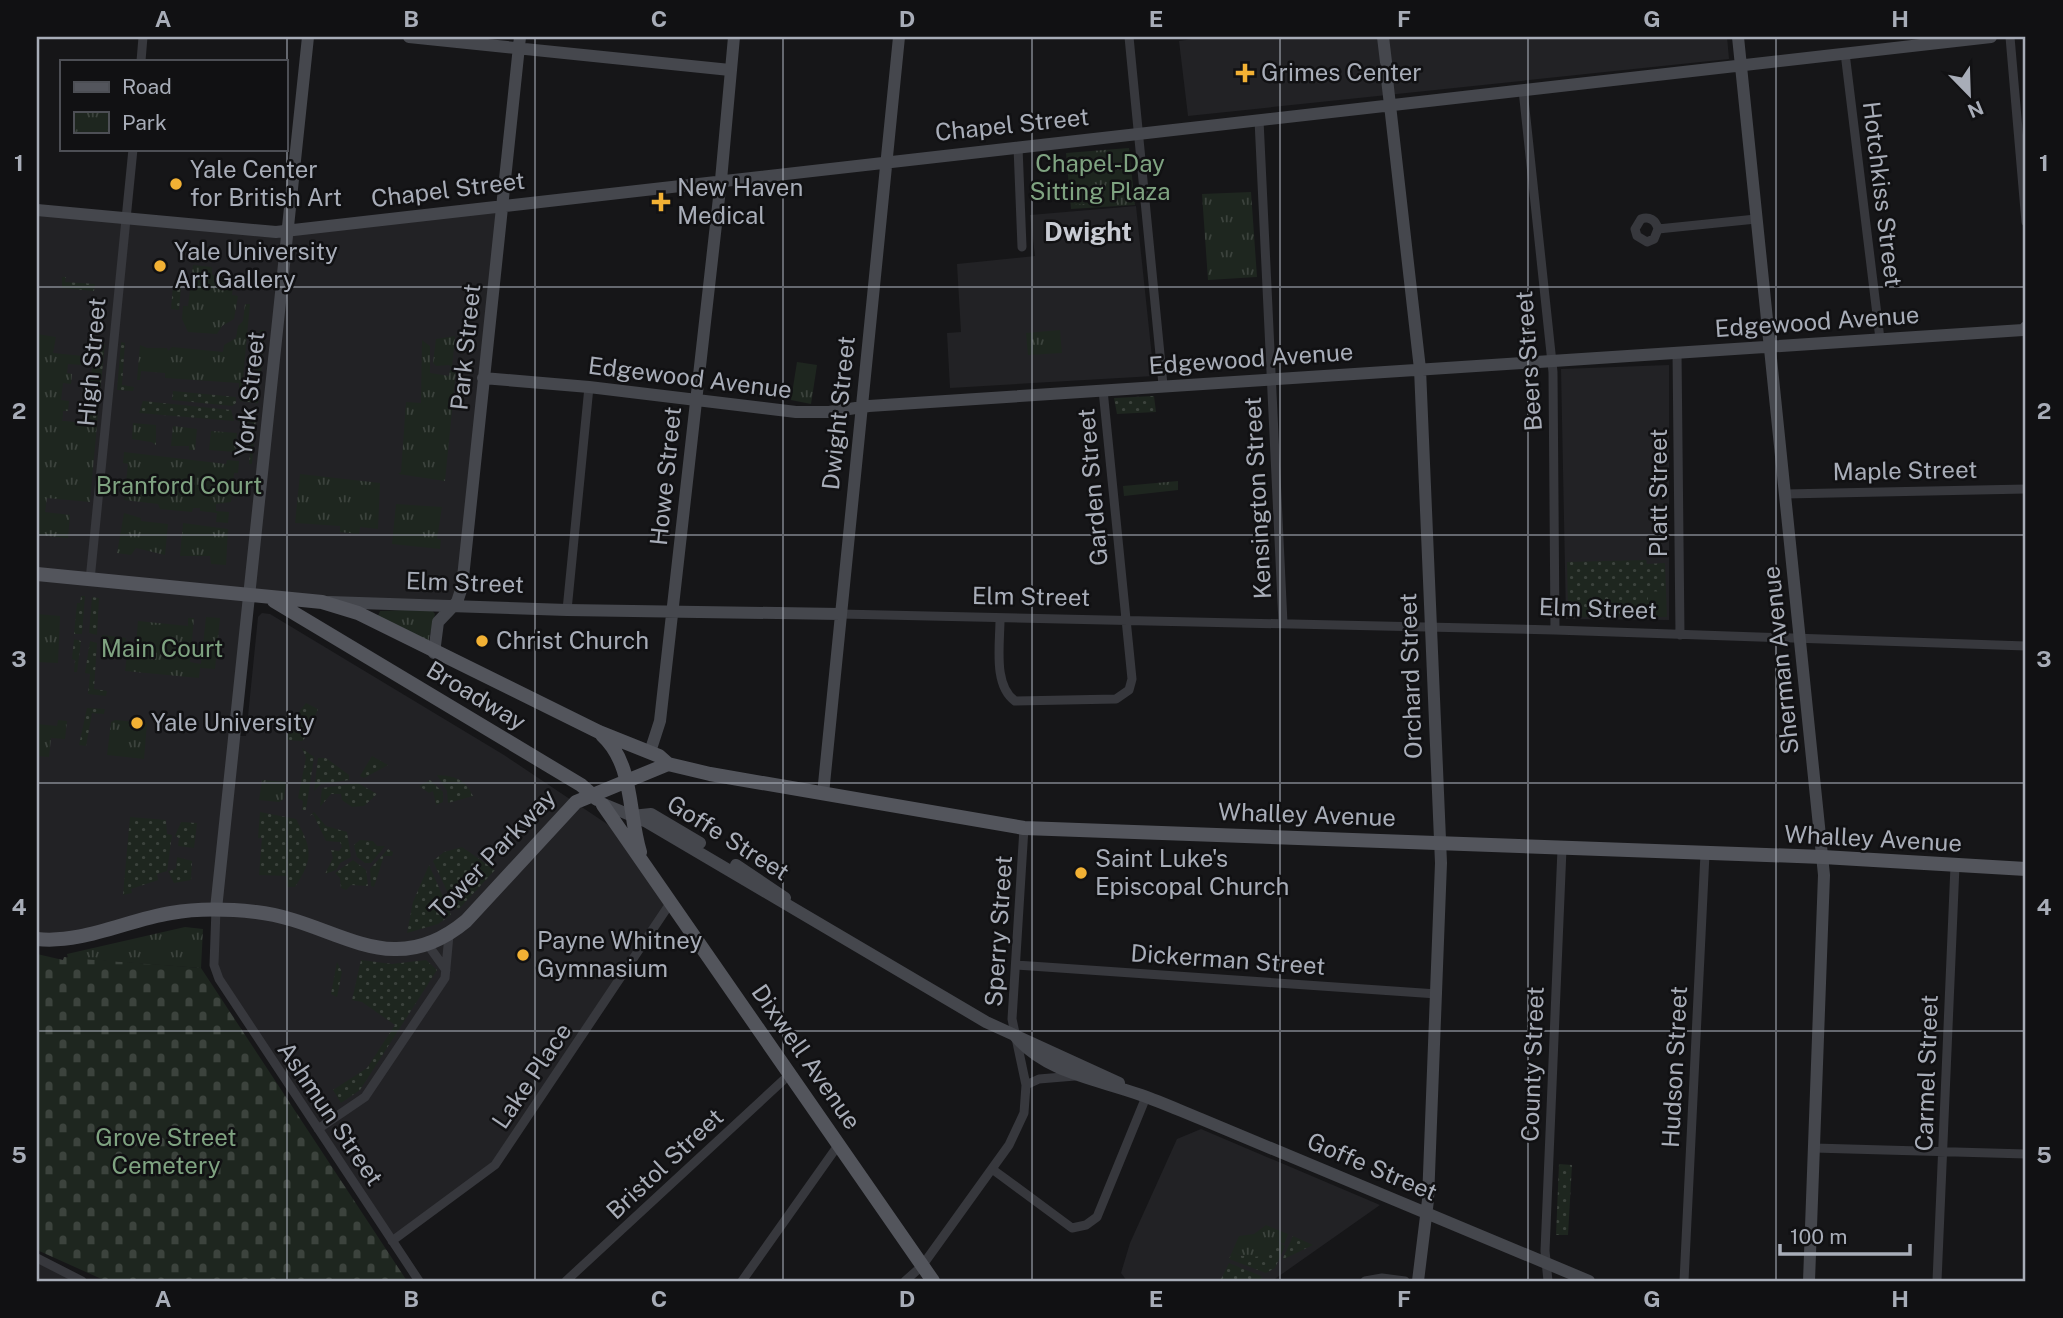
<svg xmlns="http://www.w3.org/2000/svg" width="2063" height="1318" font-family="'Public Sans',sans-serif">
<defs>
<pattern id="grass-dots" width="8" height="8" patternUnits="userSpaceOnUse" patternTransform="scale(1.75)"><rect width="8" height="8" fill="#1e261f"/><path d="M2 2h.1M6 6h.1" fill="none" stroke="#3c433d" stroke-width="1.8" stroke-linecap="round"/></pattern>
<pattern id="cemetery-stones" width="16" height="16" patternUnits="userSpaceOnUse" patternTransform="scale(1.75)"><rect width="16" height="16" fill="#1e261f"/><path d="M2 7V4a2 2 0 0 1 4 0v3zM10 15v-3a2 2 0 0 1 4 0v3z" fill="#3c433d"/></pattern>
<pattern id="park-tufts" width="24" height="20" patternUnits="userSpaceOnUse" patternTransform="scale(1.75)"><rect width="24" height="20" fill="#1e261f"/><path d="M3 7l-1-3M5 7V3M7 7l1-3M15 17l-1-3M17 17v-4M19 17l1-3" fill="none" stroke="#3c433d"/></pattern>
</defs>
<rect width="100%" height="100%" fill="#161618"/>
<path fill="#222225" d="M1206,37h521l2,22 -541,57 -9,-75z
M502,205l-45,397 -207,-5 -14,139h10l12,-119 4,-4 8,1 234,141 115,77 52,70 -176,263 -103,76 -173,-262 -3,-69 -179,29v-729l239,22z
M1136,206l18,170 -204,12 -3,-55 14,-1 -4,-68 78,-8 -5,-41z
M1669,365v255l-103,-1 -5,-250z
M1201,1129l179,76 -108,76h-145l-6,-8 9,-30 47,-104z
M37,1259l44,22h-44z"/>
<path fill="url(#grass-dots)" d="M62,277h4l-1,5 30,2 -1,7 -32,-3z
M173,286l8,1 -2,23 -8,-1z
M260,330h5l-7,73 -18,-2 1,-4 12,1z
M121,342l4,1 -3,42 12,2 -1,4 -16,-1z
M100,343l5,1 -11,108 -37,-27 3,-18 8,4h-5l-1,10 25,2v-20l7,1 5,-5v-10l-11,-4 5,-19 5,-1z
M173,391l63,6v6l-4,3 -60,-6z
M1154,396l2,16 -39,2 -3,-16z
M143,401l88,9 3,11 -95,-8z
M238,418l18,1 -4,45h-3l4,-41 -15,-2z
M1646,560l1,4 18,-1 2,54h-91l-1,-7h-7l-1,-48z
M81,596h4l-3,38h-8l3,-31h3z
M92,597l7,1 -2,37 -8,-2z
M74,639l7,2 -4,31h-3l1,-12 -3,-1z
M90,641l7,2 -3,46 13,2 -1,5 -18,-2 2,-20 -5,-1z
M306,703l12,6 -13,29 -3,3 -15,-1 1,-14z
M87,708l18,1 -1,5 -12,-1 -6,33 -7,-1z
M302,748l12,9 -8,53h-4l1,-9 -5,-3 8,-40z
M372,756l16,9 -24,13 -4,-2z
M318,758h8l23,17v5l-28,4 -7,7z
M437,775c18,1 28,4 36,21l-25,7 -1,-12z
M430,780l13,12v10l-7,3 -3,-14 -4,2 -10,-7z
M358,783l19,11 -13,12 -12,1 -10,-7 -1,-6h-10l-11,13 2,-19z
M260,812l36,7c16,30 18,39 -1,68h-8l-1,-11 -27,-1 3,-37h-4z
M314,812l12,14 21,6 4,25 -11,6 -4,7 -11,4 8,-16 -2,-8 8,1 3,-4 -2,-5 -14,-1 -13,-27 -4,2z
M130,817l36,3 1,14 5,1 -5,36 -10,3 1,6 -27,9 1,4 -9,2z
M181,822l16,1 -3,25 -16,-2 1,-8 -4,-2z
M360,840l13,1 4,5h8l-14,17h-6l-8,-6 -3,-12z
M462,847l33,23 -37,40 -4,-4 -21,-45 11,-9z
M388,849l5,3 -1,4h-8l-10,31 -3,-1 -1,-17z
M177,857l15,4 -1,19 -17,3 -6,-12 8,-2z
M353,860l13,10 2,16 -17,-1 -5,5 -5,-2 -1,-10 -5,-5z
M429,865l22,50 -13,9 -31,9 6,-31z
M361,960l31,4 34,-4 11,10 -77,120 -19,13 -8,-13 34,-22 28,-43 -33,-23 -10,-2z
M337,962l5,10 -5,25 -6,-3z
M1559,1164l13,1 -4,70h-12z
M1293,1236l20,9 -29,14 -1,-1z
M1277,1241l8,5 -10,22 -9,5 -37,-14 3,-7 10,4z
M1229,1263l32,13 1,2 -7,3h-35z"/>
<path fill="url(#cemetery-stones)" d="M37,954l26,6 1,-3 137,11 206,313h-301l-69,-31z"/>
<path fill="url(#park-tufts)" d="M1129,148l6,57 -64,4 -5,-56z
M1251,192l6,85 -49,3 -6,-86z
M193,265l19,2v8l22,2 -2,18 6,1 -4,23 -12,7 -5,8 -29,-2 -6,-13 1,-13h5z
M245,304h5l-8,84h-3v-5l-74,-5v-5l-24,-2 -1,9h-3l3,-35 7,3h20l1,3 4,-4 51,5 1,-7 12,-7 2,-12 5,-5z
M1060,330l2,23 -34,2 -2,-22z
M37,334l19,3 -3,16 30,3 -1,9 -14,-1 -1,9 5,1 -1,10 -8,-1 -2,17 8,1 -1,10h-5l-1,10 35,3 -7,78 -43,-4 -2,14 25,3 -2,23 -31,-3z
M455,336l-3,32 -3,-3 -13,1 -3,-3 3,-24z
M422,340l8,6v27l19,3 1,-6h6l-11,111 -47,-7 3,-2 5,-70 15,1z
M797,362l20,3 -6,39 -20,-4z
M133,423l23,2v20l-5,-3 -19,-3z
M173,426l24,3 -2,21h-6v-4h-18z
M211,431l26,2 -2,19 -26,-2z
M124,452l102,12 1,-4 12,1 -1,12h-4l-3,29 -15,2v7l13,1 -1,11 -12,-1 1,-9 -17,-2v-3h-7l-1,4 -32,-3 -2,-5 -34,-4 4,-36 -5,-1z
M300,474l80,9 -2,46 -18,-2 -1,7 -19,-2v-6l-45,-3z
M1178,481v9l-54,6 -1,-10z
M396,504l46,3 -5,32h4l-1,10 -48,-5z
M124,513l17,5v3l27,3 -3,31 -29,-7 -5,7 -14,-2z
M183,523l45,6 -2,36 -15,-1 -1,-8h-30z
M1648,591l18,1v23h-18z
M431,609l4,5 -7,29 -50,-27 2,-5z
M37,614l23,2 -2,47 -21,-1z
M206,617l14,1 -5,51 -15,-1 -1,10 -74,-7 3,-25 8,-1 2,-24 50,5v-8h6l-4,44 11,2z
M102,635l24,3 -1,8 -23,-3z
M58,720l9,1 -2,18 -14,-1 -2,19 -12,-1v-32l20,2z
M115,720l32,3 -3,36 -37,-4 4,-33z
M262,780l24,2 -2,17 -5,3 -20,-2z
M185,927l18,2 -2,39 -133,-10 -1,-4z
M1266,1225l22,9 -4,10 -7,-3c-11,19 -26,19 -45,11l7,-16 15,-2z"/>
<path fill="#1e261f" d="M1090,170l3,33 -19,2 -3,-33z"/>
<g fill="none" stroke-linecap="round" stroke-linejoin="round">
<path stroke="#37383d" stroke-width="9" d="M1129,37l34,348
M2010,37l16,185
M1845,53l35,286
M141,61l2,-24
M1523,90l30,282 2,258
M1259,120l24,503
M1018,147l4,100
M1658,229c-2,-9 -9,-13 -17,-10l-6,10 2,7 10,6 7,-3 4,-10 98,-10
M1677,352l3,283
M1785,494l241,-5
M90,580l43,-431
M567,610l22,-223
M840,614l715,16 471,16
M1000,619c0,26 -7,66 15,82l101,-2 13,-9 3,-11 -29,-289
M216,909l-2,56 5,14 200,302
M428,945l18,25
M1016,965l421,29
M1026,1085l13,-6 36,-3
M318,1129l47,-32 80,-119 4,-43
M1814,1148l212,6
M992,1169l80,59 14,-3 11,-8 49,-120
M392,1241l103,-76 176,-263
M37,1258l45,23
M566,1281l224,-207
M742,1281l97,-137
M905,1281l17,-15 87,-121 15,-32 2,-28 -14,-66 12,-191
M1365,1281l17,-3 23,3
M1548,1281l-3,-30 17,-402
M1684,1281l21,-427
M1937,1281l18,-415"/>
<path stroke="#45474d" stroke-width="12" d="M409,37l321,33
M1383,37l3,25
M1738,37l86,838 -15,406
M1386,70l34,299 21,494 -13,337 -10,81
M37,210l239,22 1715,-195
M483,378l106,9 207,25h33l40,-6 1154,-76 3,-3
M329,602l238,8 273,4
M434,653l4,-31 19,-20 5,-15 58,-550
M650,752l10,-31 61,-541 13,-143
M823,794l76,-757
M601,803l46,19 339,200 133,61
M632,816l19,-2 49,29
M736,865l49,33
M216,909l92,-872
M1015,1036c31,37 82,43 126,59 20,7 40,16 60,24l388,162"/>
<path stroke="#53555c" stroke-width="14" d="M37,574l285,28 36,11 241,119 60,24 9,8 42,10 314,54 799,29 203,12
M274,601l307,184 16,14
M602,735c32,29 26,78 38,117
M603,805l330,476
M37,939c45,5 90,-19 134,-26 28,-5 57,-4 85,-1 80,9 133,73 210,9l110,-119 92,-38"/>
</g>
<path fill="none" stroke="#a8adb8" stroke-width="2" stroke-opacity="0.55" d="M287,37v1244M535,37v1244M783,37v1244M1032,37v1244M1280,37v1244M1528,37v1244M1776,37v1244M37,287h1989M37,535h1989M37,783h1989M37,1031h1989"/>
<g fill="#f2b134" stroke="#111113" stroke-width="2.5">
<path d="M1241.5 62.5h7v7h7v7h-7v7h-7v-7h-7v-7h7z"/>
<circle cx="176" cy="184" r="7"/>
<path d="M657.5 191.5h7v7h7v7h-7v7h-7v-7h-7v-7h7z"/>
<circle cx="160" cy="266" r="7"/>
<circle cx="482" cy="641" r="7"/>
<circle cx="137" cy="723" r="7"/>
<circle cx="1081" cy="873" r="7"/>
<circle cx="523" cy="955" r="7"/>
</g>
<g text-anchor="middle" stroke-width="5" stroke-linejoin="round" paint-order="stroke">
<g font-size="24" fill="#a8adb8" stroke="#111113" text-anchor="start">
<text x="1261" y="81">Grimes Center</text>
<text x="190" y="178">Yale Center<tspan x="190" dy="28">for British Art</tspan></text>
<text x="677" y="196">New Haven<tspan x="677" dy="28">Medical</tspan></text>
<text x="174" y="260">Yale University<tspan x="174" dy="28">Art Gallery</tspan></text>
<text x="496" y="649">Christ Church</text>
<text x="151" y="731">Yale University</text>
<text x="1095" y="867">Saint Luke's<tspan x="1095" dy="28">Episcopal Church</tspan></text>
<text x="537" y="949">Payne Whitney<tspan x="537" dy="28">Gymnasium</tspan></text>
</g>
<g font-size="24" fill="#a8adb8" stroke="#111113">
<text transform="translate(1012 125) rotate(-6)" y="8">Chapel Street</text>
<text transform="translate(448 190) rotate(-7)" y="8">Chapel Street</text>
<text transform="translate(1882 194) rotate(83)" y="8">Hotchkiss Street</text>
<text transform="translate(1817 322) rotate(-4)" y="8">Edgewood Avenue</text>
<text transform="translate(466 347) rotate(-84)" y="8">Park Street</text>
<text transform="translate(1251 359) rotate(-4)" y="8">Edgewood Avenue</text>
<text transform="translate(1529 361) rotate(-94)" y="8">Beers Street</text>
<text transform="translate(92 362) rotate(-85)" y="8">High Street</text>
<text transform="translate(690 378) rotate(7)" y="8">Edgewood Avenue</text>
<text transform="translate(250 394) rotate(-84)" y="8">York Street</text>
<text transform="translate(839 413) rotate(-84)" y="8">Dwight Street</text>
<text transform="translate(1905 471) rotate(-1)" y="8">Maple Street</text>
<text transform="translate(666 476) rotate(-84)" y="8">Howe Street</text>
<text transform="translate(1093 487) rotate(-95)" y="8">Garden Street</text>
<text transform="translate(1659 493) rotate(-90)" y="8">Platt Street</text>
<text transform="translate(1258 498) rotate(-93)" y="8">Kensington Street</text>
<text transform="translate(465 583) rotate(2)" y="8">Elm Street</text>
<text transform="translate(1031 597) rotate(1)" y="8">Elm Street</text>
<text transform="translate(1598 609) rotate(2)" y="8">Elm Street</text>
<text transform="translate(1781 660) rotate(-96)" y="8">Sherman Avenue</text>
<text transform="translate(1411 676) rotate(-92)" y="8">Orchard Street</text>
<text transform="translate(476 696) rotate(31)" y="8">Broadway</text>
<text transform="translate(1307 815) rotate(2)" y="8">Whalley Avenue</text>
<text transform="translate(728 838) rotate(32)" y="8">Goffe Street</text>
<text transform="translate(1873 839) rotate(3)" y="8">Whalley Avenue</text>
<text transform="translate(493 854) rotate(-46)" y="8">Tower Parkway</text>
<text transform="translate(999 931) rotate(-86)" y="8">Sperry Street</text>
<text transform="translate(1228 960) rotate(4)" y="8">Dickerman Street</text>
<text transform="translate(806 1057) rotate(55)" y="8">Dixwell Avenue</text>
<text transform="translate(1533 1064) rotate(-88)" y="8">County Street</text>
<text transform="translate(1675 1067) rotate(-87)" y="8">Hudson Street</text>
<text transform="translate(1927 1073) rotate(-88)" y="8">Carmel Street</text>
<text transform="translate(532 1076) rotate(-56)" y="8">Lake Place</text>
<text transform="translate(330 1114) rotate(56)" y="8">Ashmun Street</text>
<text transform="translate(665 1164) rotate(-43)" y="8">Bristol Street</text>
<text transform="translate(1372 1167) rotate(23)" y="8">Goffe Street</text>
</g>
<g font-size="24" fill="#7fa381" stroke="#111113">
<text x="1100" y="172">Chapel-Day<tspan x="1100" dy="28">Sitting Plaza</tspan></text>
<text x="179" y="494">Branford Court</text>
<text x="162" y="657">Main Court</text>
<text x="166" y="1146">Grove Street<tspan x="166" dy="28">Cemetery</tspan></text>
</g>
<g font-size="26" font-weight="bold" fill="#c9ccd4" stroke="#111113">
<text x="1088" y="241">Dwight</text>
</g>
</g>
<rect width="2063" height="1318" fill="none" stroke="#111113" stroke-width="77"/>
<rect x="60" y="60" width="228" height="91" fill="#111113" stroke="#4d4f55" stroke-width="2"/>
<rect x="74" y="82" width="35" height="10" fill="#53555c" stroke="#4d4f55" stroke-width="2"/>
<text x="122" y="94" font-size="21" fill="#a8adb8">Road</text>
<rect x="74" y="112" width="35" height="21" fill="url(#park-tufts)" stroke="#4d4f55" stroke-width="2"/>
<text x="122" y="130" font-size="21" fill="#a8adb8">Park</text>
<g transform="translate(1969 94) rotate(157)" stroke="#111113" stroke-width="5" paint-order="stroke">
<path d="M0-5L12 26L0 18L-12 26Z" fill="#a8adb8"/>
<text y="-10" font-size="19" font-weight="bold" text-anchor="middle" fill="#a8adb8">N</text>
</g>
<path d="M1780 1244v10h130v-10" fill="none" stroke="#a8adb8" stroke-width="3.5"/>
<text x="1790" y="1244" font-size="21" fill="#a8adb8" stroke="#111113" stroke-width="5" paint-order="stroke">100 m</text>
<rect x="38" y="38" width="1986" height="1242" fill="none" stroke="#a8adb8" stroke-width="2.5"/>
<g font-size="23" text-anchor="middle" font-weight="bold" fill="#a8adb8">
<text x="163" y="27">A</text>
<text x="411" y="27">B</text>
<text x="659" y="27">C</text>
<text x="907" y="27">D</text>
<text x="1156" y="27">E</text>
<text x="1404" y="27">F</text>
<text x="1652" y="27">G</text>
<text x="1900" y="27">H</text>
<text x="19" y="171">1</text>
<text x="2044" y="171">1</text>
<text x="19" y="419">2</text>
<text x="2044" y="419">2</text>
<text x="19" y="667">3</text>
<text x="2044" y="667">3</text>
<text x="19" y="915">4</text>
<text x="2044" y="915">4</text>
<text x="19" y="1163">5</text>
<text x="2044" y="1163">5</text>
<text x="163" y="1307">A</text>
<text x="411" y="1307">B</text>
<text x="659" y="1307">C</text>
<text x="907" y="1307">D</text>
<text x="1156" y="1307">E</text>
<text x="1404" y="1307">F</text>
<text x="1652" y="1307">G</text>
<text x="1900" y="1307">H</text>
</g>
</svg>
